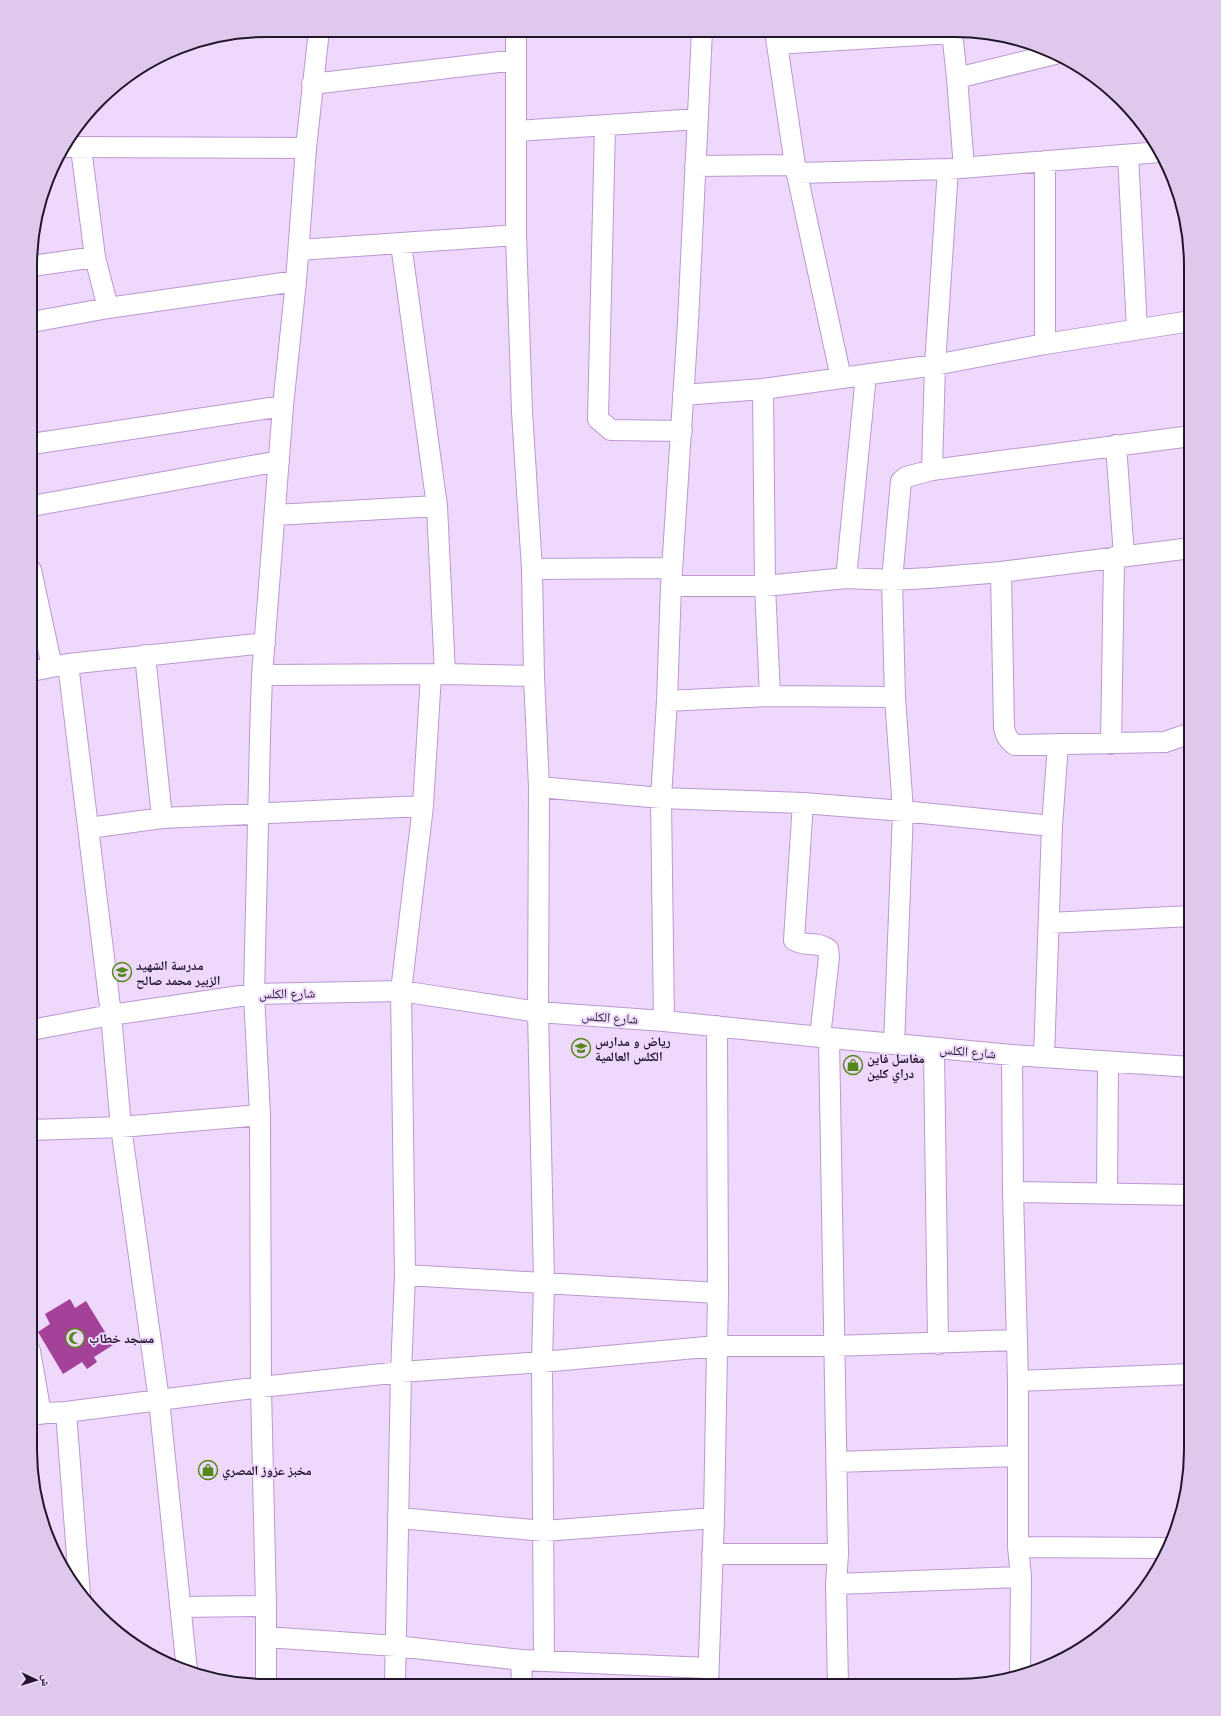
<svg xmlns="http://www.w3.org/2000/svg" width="1221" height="1716" font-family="'Space Grotesk','Noto Naskh Arabic',sans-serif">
<rect width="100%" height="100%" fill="#eed9fd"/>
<path fill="#a4429a" d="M70,1299l5,9 11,-7 27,44 -19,12 3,5 -10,7 -5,-7 -19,12 -25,-42 12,-8 -5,-10z"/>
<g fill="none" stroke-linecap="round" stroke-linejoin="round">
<g stroke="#bb98d1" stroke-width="22">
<path id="minor" d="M516,31v204l6,177 10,157 2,107 5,111 -1,225 6,270 -2,80 2,298
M775,31l20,134 46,213
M952,32l5,46 7,90
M777,44l175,-11
M957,78l98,-24
M312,84l204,-24
M605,126l-7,293 13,11 71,1
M517,131l181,-12
M63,147l243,1
M81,148l14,109 13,51
M1128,155l9,174
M1045,161v183
M695,166l100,-1
M798,173l150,-4 212,-17
M401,244l36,262 8,168
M299,250l217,-15
M32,266l63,-9
M32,322l76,-14 188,-27
M763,389l2,197 5,110
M683,395l80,-6 172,-24 110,-21 146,-23
M32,444l251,-38
M1116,445l8,111
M932,470l3,-105 13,-196
M32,506l247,-45
M275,515l162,-9
M532,569l140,-1
M31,570l21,97
M1001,572l3,156c2,8 4,12 11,17l150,-3 26,-9
M846,578l20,-203
M671,586h94l81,-8 46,2 37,-2 72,-6 190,-24
M145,655l17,163
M68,664l43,351 10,112 38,273 28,271
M31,671l37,-7 197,-21
M262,675l183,-1 89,2
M667,701l103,-5 125,1
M1111,744l3,-187
M539,787l122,11 142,5 100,8 149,15
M803,803l-9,137c10,7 23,1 34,9l1,8 -9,80
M89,828l73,-10 261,-12
M1049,923l142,-7
M664,1021l-3,-223 6,-97 4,-115 17,-264 14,-291
M31,1030l80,-15 143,-21 147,-3 137,21 126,9 156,16 192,18 179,12
M829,1038l9,516 -2,30 2,102
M894,1044l9,-233 -8,-114 -3,-117 9,-99 5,-4 26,-7 259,-34
M934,1048l4,296
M1012,1055l1,137 5,189v166l3,30 -1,100
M1044,1057l8,-231 6,-82
M31,1130l90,-3 139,-12
M1013,1192l178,3
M1107,1194l1,-131
M405,1275l313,18
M30,1351l11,63
M1018,1381l173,-7
M66,1412l14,183
M30,1414l36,-2 195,-25 140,-15 141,-10 175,-16h116l183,-6
M836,1462l182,-6
M399,1518l145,13 170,-13
M1018,1547l149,1
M712,1554h126
M836,1584l185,-7
M180,1607l86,-1
M266,1637l130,9 125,14 187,8
M521,1660l1,25
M266,1684v-78l-5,-219 -1,-272 -6,-121 6,-257 2,-62 21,-269 13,-125 10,-133 13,-118
M395,1684l6,-312 4,-97 -4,-284 22,-185 8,-131
M708,1685l6,-167 4,-225 -1,-267"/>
</g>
<use href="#minor" stroke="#fff" stroke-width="20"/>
</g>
<defs>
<g id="school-ring" transform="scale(1)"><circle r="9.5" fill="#eed9fd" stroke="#55871b" stroke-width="1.5"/><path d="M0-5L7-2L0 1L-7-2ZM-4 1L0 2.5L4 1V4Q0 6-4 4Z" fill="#55871b"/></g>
<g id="shop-ring" transform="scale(1)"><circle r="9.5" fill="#eed9fd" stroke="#55871b" stroke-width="1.5"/><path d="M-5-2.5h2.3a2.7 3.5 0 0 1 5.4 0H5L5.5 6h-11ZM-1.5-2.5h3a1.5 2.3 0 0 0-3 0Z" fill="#55871b"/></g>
<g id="mosque-ring" transform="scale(1)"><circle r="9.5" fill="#eed9fd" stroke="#55871b" stroke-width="1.5"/><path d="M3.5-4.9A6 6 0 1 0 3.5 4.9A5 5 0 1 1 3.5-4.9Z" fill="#55871b"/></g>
</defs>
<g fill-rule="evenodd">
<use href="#school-ring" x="122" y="972"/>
<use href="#school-ring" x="581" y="1048"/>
<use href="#shop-ring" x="853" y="1065"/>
<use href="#mosque-ring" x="75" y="1338"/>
<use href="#shop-ring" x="208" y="1470"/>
</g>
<g text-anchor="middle" stroke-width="4" stroke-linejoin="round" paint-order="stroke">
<g font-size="13" font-weight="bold" fill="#23162c" stroke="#eed9fd" text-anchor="start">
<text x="136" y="970">مدرسة الشهيد<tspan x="136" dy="15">الزبير محمد صالح</tspan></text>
<text x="595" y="1046">رياض و مدارس<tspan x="595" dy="15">الكلس العالمية</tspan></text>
<text x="867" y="1063">مغاسل فاين<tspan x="867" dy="15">دراي كلين</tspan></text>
<text x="89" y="1343">مسجد خطاب</text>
<text x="222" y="1475">مخبز عزوز المصري</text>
</g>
<g font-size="13" fill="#23162c" stroke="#eed9fd">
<text transform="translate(287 993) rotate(-1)" y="5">شارع الكلس</text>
<text transform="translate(610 1017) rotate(4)" y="5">شارع الكلس</text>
<text transform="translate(968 1051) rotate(5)" y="5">شارع الكلس</text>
</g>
</g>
<path d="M0 0H1221V1716H0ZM266 37H955A229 229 0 0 1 1184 266V1450A229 229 0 0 1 955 1679H266A229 229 0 0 1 37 1450V266A229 229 0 0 1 266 37Z" fill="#dec9ec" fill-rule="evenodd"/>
<path fill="none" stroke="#23162c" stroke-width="2" d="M266 37H955A229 229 0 0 1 1184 266V1450A229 229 0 0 1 955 1679H266A229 229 0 0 1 37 1450V266A229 229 0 0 1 266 37Z"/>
<g transform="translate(36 1680) rotate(94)" stroke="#eed9fd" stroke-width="3" paint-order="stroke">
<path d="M0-3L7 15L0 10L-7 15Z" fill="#23162c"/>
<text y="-6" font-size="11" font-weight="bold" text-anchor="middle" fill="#23162c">ش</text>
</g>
</svg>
